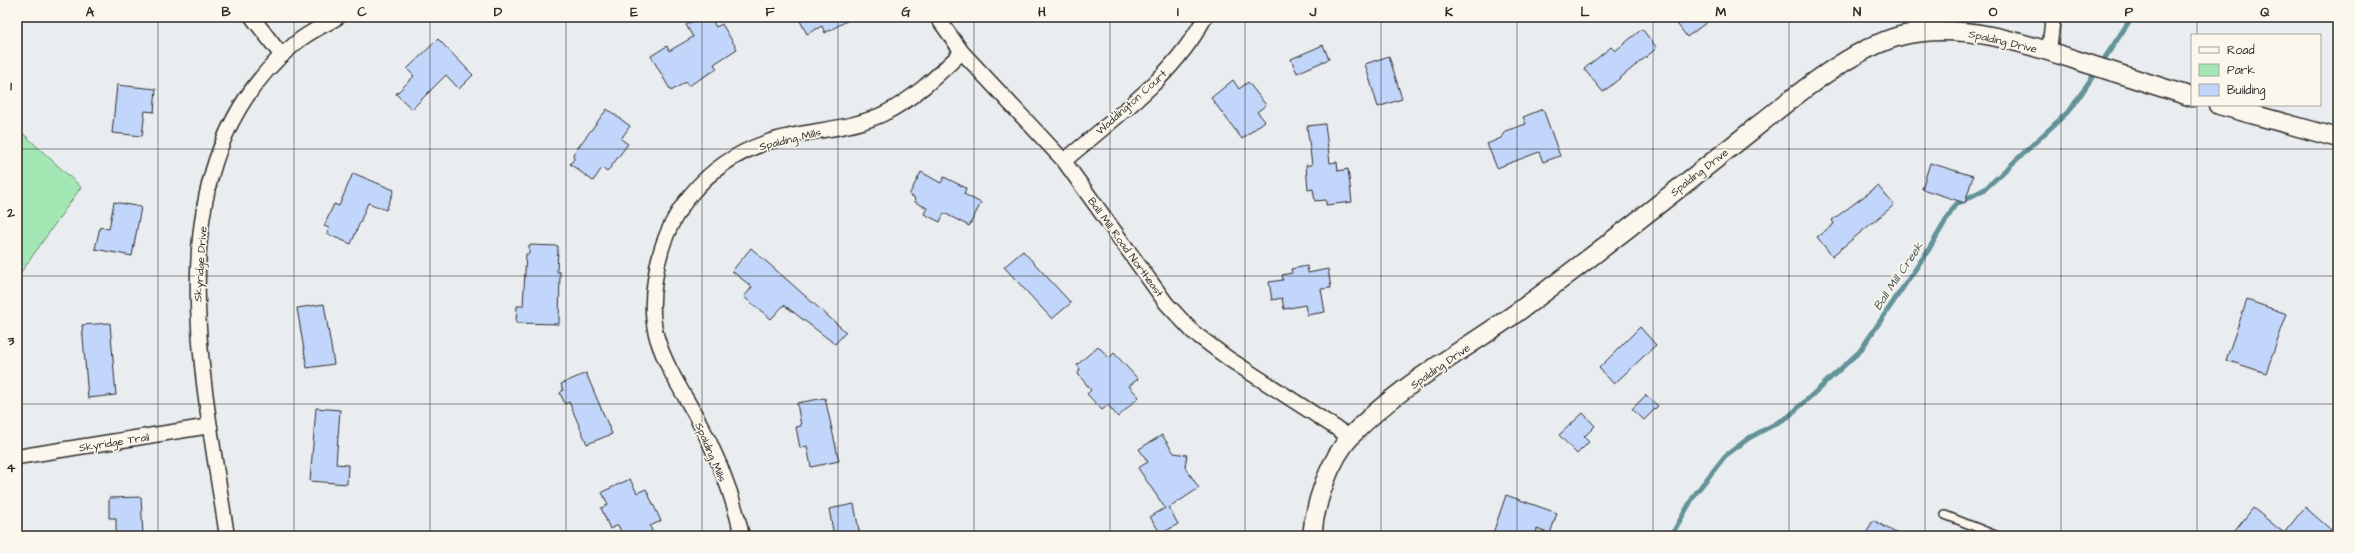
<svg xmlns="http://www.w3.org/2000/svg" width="2355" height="553" font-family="'Architects Daughter',sans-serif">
<rect width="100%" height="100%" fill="#eaedf0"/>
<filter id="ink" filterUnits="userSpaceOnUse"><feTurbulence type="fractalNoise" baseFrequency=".025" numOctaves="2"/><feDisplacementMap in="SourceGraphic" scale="8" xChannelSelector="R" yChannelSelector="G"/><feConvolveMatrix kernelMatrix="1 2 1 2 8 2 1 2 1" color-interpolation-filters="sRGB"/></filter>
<g filter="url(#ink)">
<path fill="#a3e8b4" stroke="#678a70" d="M17,128l64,59 -64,91z"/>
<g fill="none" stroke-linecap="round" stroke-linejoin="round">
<path stroke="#639399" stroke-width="5" d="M1671,536l24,-42 30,-38 24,-18 39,-21 72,-66 69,-102 26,-44 30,-16 86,-80 61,-92"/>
</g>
<path fill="#c2d6fb" stroke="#2b2b2b" d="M700,17h10l6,10 6,-3 15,25 -23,15 3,5 -29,17 -2,-4 -15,9 -20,-35 16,-10 2,5 24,-14 -7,-12z
M798,17h56l-29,16 -3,-7 -15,8z
M1672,17h42l-27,20z
M1642,29l15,19 -54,44 -19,-23 27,-22 4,4z
M438,39l35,36 -14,14 -13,-14 -34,34 -16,-15 18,-18 -7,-7z
M1323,45l6,14 -32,14 -6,-14z
M1389,56l13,43 -24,8 -13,-43z
M1233,80l6,9 9,-7 18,23 -9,7 8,9 -23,18 -31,-41z
M117,85l39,4 -2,23 -9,-1 -3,25 -30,-3z
M607,109l23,17 -9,13 7,5 -21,28 -5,-4 -9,13 -23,-17 4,-5 -1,-5z
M1543,109l17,47 -17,6 -4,-10 -42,16 -10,-24 14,-6 4,-7 21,-7 -3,-7z
M1325,124l5,39 7,-1 1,9 10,-2 4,33 -26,3v-5l-11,1 -2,-12 -5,1 -2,-25h6l-5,-39z
M1930,163l43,13 -8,27 -43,-14z
M921,172l20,11 3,-6 22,11 -2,6 17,9 -12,23 -25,-13 -4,9 -16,-8 3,-6 -12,-6 -1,-5 -5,-2z
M353,173l41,17 -8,20 -18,-7 -17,41 -24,-10 2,-6 -5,-2 10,-22 5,2z
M1878,186l16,19 -62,51 -15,-19 17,-13 -2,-4z
M114,202l27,5 -9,49 -37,-7 5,-22 9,2z
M529,245l29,1 -1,26h3l-1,52 -43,-1 1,-17h6l3,-52h3z
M751,248l95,84 -11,12 -51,-39 -13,14 -27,-22 8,-10 -20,-16z
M1023,251l48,52 -19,16 -48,-52z
M1307,266l1,7 20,-4 3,19 -10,1 4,23 -18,3 -2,-10 -21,4 -2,-11 -10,2 -3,-18 14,-2 -1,-5 10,-2 -1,-4z
M2247,300l40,14 -21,59 -40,-13z
M324,304l10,60 -27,4 -10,-60z
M110,323l6,72 -28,3 -6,-73z
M1640,327l16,18 -42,39 -15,-16z
M1098,346l11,12 5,-5 24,26 -9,7 10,11 -21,20 -10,-12 -6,5 -15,-16 4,-4 -13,-16 2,-5 -3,-4z
M586,373l26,61 -25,10 -18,-42 -4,2 -5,-11 3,-3 -2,-6z
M1646,395l12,11 -14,14 -12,-11z
M825,398l14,63 -28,6 -4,-21 -7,2 -4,-21 5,-1 -4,-23z
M316,408l24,2 -4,54 12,1 -1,19 -37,-3z
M1583,413l12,13 -11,11 5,5 -12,12 -18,-19z
M1162,435l12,18 13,2 -2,12 14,21 -30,20 9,16 -17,10 -11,-17 15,-9 -27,-40 10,-6 -9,-13z
M630,479l7,14 9,-4 15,32 -11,5 4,10h-31l-5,-11 -8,4 -9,-21 7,-3 -6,-13z
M1506,495l51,18 -7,21 -13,-5 -2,7h-43z
M141,497l2,39h-27v-18h-7v-20z
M854,504l6,32h-26l-5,-27z
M2305,507l33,29h-107l22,-28 31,25z
M1873,520l28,16h-36z"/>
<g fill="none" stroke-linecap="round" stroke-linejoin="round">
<g stroke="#2b2b2b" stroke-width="10">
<path id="service" d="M1945,515l53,21"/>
</g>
<g stroke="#2b2b2b" stroke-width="17">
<path id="minor" d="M252,17l30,39
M937,17l25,35 102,109 102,142 27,29 36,27 121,78
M2049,51l4,-34
M1064,161c50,-43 110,-84 141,-144
M17,457l193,-31
M227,536c-24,-160 -77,-375 70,-494 12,-10 28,-17 41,-25
M742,536c-9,-41 -25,-82 -45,-118 -15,-27 -31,-51 -40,-80 -5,-18 -5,-40 -2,-58 8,-65 50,-117 113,-138 38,-13 83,-11 119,-30 29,-15 52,-38 75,-60"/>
</g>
<g stroke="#2b2b2b" stroke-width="21">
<path id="tertiary" d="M2219,105l119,33
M1312,536c3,-33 17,-76 40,-101 47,-50 115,-86 171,-127 71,-52 140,-107 208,-161 46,-36 113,-96 169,-111 62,-15 124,7 182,26 37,12 73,23 110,35"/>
</g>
<use href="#service" stroke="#fbf7ec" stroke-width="7"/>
<use href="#minor" stroke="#fbf7ec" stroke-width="14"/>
<use href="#tertiary" stroke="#fbf7ec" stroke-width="18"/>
</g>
</g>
<path fill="none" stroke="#2b2b2b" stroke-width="1" stroke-opacity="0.55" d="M158,17v519M294,17v519M430,17v519M566,17v519M702,17v519M838,17v519M974,17v519M1110,17v519M1245,17v519M1381,17v519M1517,17v519M1653,17v519M1789,17v519M1925,17v519M2061,17v519M2197,17v18M2197,105v431M17,149h2321M17,276h2321M17,404h2321"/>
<g text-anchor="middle" stroke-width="3.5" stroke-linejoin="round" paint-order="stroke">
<g font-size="11" fill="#2b2b2b" stroke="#fbf7ec">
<text transform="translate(2003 41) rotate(13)" y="4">Spalding Drive</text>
<text transform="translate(1131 102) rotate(-42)" y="4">Waddington Court</text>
<text transform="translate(790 139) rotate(-14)" y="4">Spalding Mills</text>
<text transform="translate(1699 172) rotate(-38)" y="4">Spalding Drive</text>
<text transform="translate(1126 247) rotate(54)" y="4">Ball Mill Road Northeast</text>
<text transform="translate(200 264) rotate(-86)" y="4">Skyridge Drive</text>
<text transform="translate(1440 366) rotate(-35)" y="4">Spalding Drive</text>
<text transform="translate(114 442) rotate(-9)" y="4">Skyridge Trail</text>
<text transform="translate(711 452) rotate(67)" y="4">Spalding Mills</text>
</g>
<g font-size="12" font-style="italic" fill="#425659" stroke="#fbf7ec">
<text transform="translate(1898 276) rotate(-56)" y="4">Ball Mill Creek</text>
</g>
</g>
<rect width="2355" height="553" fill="none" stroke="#fbf7ec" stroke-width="44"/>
<rect x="2191" y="34" width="130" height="72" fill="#fbf7ec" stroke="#a8a59f"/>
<rect x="2199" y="47" width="20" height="6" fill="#fbf7ec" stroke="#a8a59f"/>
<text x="2227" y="54" font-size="12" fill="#2b2b2b">Road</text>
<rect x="2199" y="64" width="20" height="12" fill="#a3e8b4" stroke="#a8a59f"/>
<text x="2227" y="74" font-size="12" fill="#2b2b2b">Park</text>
<rect x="2199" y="84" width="20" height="12" fill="#c2d6fb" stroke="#a8a59f"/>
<text x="2227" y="94" font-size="12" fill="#2b2b2b">Building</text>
<rect x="22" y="22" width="2311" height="509" fill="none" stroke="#2b2b2b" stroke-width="1.5"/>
<g font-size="13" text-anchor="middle" font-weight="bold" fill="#2b2b2b">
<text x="90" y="16">A</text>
<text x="226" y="16">B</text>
<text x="362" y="16">C</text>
<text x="498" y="16">D</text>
<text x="634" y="16">E</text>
<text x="770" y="16">F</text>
<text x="906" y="16">G</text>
<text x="1042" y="16">H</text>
<text x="1178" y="16">I</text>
<text x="1313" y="16">J</text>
<text x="1449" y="16">K</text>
<text x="1585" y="16">L</text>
<text x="1721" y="16">M</text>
<text x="1857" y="16">N</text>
<text x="1993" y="16">O</text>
<text x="2129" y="16">P</text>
<text x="2265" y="16">Q</text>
<text x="11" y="90">1</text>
<text x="11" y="217">2</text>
<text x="11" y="345">3</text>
<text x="11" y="472">4</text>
</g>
</svg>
